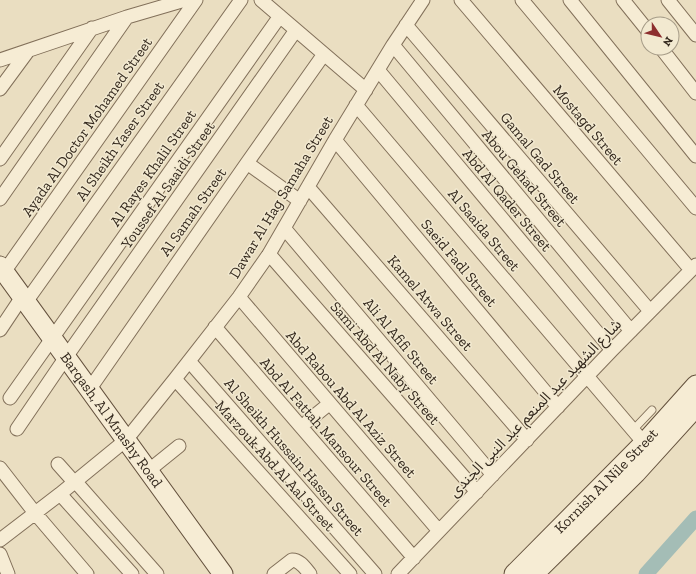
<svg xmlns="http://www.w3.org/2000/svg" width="696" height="574" font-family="'Zilla Slab','Noto Sans Arabic',serif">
<rect width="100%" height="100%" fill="#eadec1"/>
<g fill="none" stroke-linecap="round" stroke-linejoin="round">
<path stroke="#a4bdb6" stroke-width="15" d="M646,574l50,-56"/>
<g stroke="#82705a" stroke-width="9">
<path id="lane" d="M633,430l19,-20"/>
</g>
<g stroke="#82705a" stroke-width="15">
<path id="street" d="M261,0l105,90
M461,0l230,270
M522,0l174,208
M570,0l126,156
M623,0l25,31
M668,0l28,35
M406,25l244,286
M393,45l238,286
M661,48l35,45
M0,60l127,-43 58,-17
M378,70l234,280
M0,89l28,-38
M356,105l288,338
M335,140l223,267
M0,159l92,-131
M247,163l53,38
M308,187l219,253
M0,199l127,-182
M284,228l209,247
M269,254l208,238
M4,272l192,-272
M239,297l200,234
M26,302l215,-302
M215,327l199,231
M0,330l22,-33
M189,361l186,213
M175,379l175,195
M89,390l158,-227 77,-109
M10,398l270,-382
M308,421l21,-17
M17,429l49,-72 230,-327
M58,464l16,18
M0,468l35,45 52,61
M148,471l31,-25
M75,481l82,93
M60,494l72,80
M0,540l60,-46 66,-54 49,-61 64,-82 30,-43 66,-114 58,-95 30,-45
M0,554l8,20
M274,574l18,-14c8,0 13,8 18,14
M398,574l214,-224 84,-85"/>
</g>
<g stroke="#64513d" stroke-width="21">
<g id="secondary">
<path id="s1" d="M0,266l223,308"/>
<path id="s2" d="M514,574l130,-131 52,-58"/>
<path d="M534,574l102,-101 60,-66"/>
</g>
</g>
<use href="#lane" stroke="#f6ecd4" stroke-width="7"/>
<use href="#street" stroke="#f6ecd4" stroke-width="13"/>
<use href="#secondary" stroke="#f6ecd4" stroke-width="19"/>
</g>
<g text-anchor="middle" stroke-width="3" stroke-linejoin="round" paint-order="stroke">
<g font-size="15" fill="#33281d" stroke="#f2e9d0">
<text transform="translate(588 125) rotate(50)" y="5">Mostagd Street</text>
<text transform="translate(87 127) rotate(-55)" y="5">Ayada Al Doctor Mohamed Street</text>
<text transform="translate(120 141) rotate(-55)" y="5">Al Sheikh Yaser Street</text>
<text transform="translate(540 158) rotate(50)" y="5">Gamal Gad Street</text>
<text transform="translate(153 168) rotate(-55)" y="5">Al Rayes Khalil Street</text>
<text transform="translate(524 178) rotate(50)" y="5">Abou Gehad Street</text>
<text transform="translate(168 185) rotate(-55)" y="5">Youssef Al Saaidi Street</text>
<text transform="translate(281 197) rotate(-59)" y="5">Dawar Al Hag Samaha Street</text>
<text transform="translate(507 200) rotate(50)" y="5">Abd Al Qader Street</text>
<text transform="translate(193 212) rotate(-55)" y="5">Al Samah Street</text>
<text transform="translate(484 230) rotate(50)" y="5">Al Saaida Street</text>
<text transform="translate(459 263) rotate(50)" y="5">Saeid Fadl Street</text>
<text transform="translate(430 303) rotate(49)" y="5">Kamel Atwa Street</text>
<text transform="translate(401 341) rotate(50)" y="5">Ali Al Afifi Street</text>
<text transform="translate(385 363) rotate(49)" y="5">Sami Abd Al Naby Street</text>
<text transform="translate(351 404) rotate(49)" y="5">Abd Rabou Abd Al Aziz Street</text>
<text transform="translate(535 408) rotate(-46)" y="5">شارع الشهيد عبد المنعم عبد النبى الجندى</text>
<text dy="5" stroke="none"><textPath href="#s1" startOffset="190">Barqash, Al Mnashy Road</textPath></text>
<text transform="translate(326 432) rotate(49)" y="5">Abd Al Fattah Mansour Street</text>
<text transform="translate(294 457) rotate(49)" y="5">Al Sheikh Hussain Hassn Street</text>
<text transform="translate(275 466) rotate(48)" y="5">Marzouk Abd Al Aal Street</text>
<text dy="5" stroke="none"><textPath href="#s2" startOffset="131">Kornish Al Nile Street</textPath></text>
</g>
</g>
<g transform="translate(660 36) rotate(125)"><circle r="19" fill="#f2e9d0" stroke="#a69c88"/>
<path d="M0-3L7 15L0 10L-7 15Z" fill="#8d2f2f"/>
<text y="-6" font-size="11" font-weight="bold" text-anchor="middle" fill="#33281d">N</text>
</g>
</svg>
